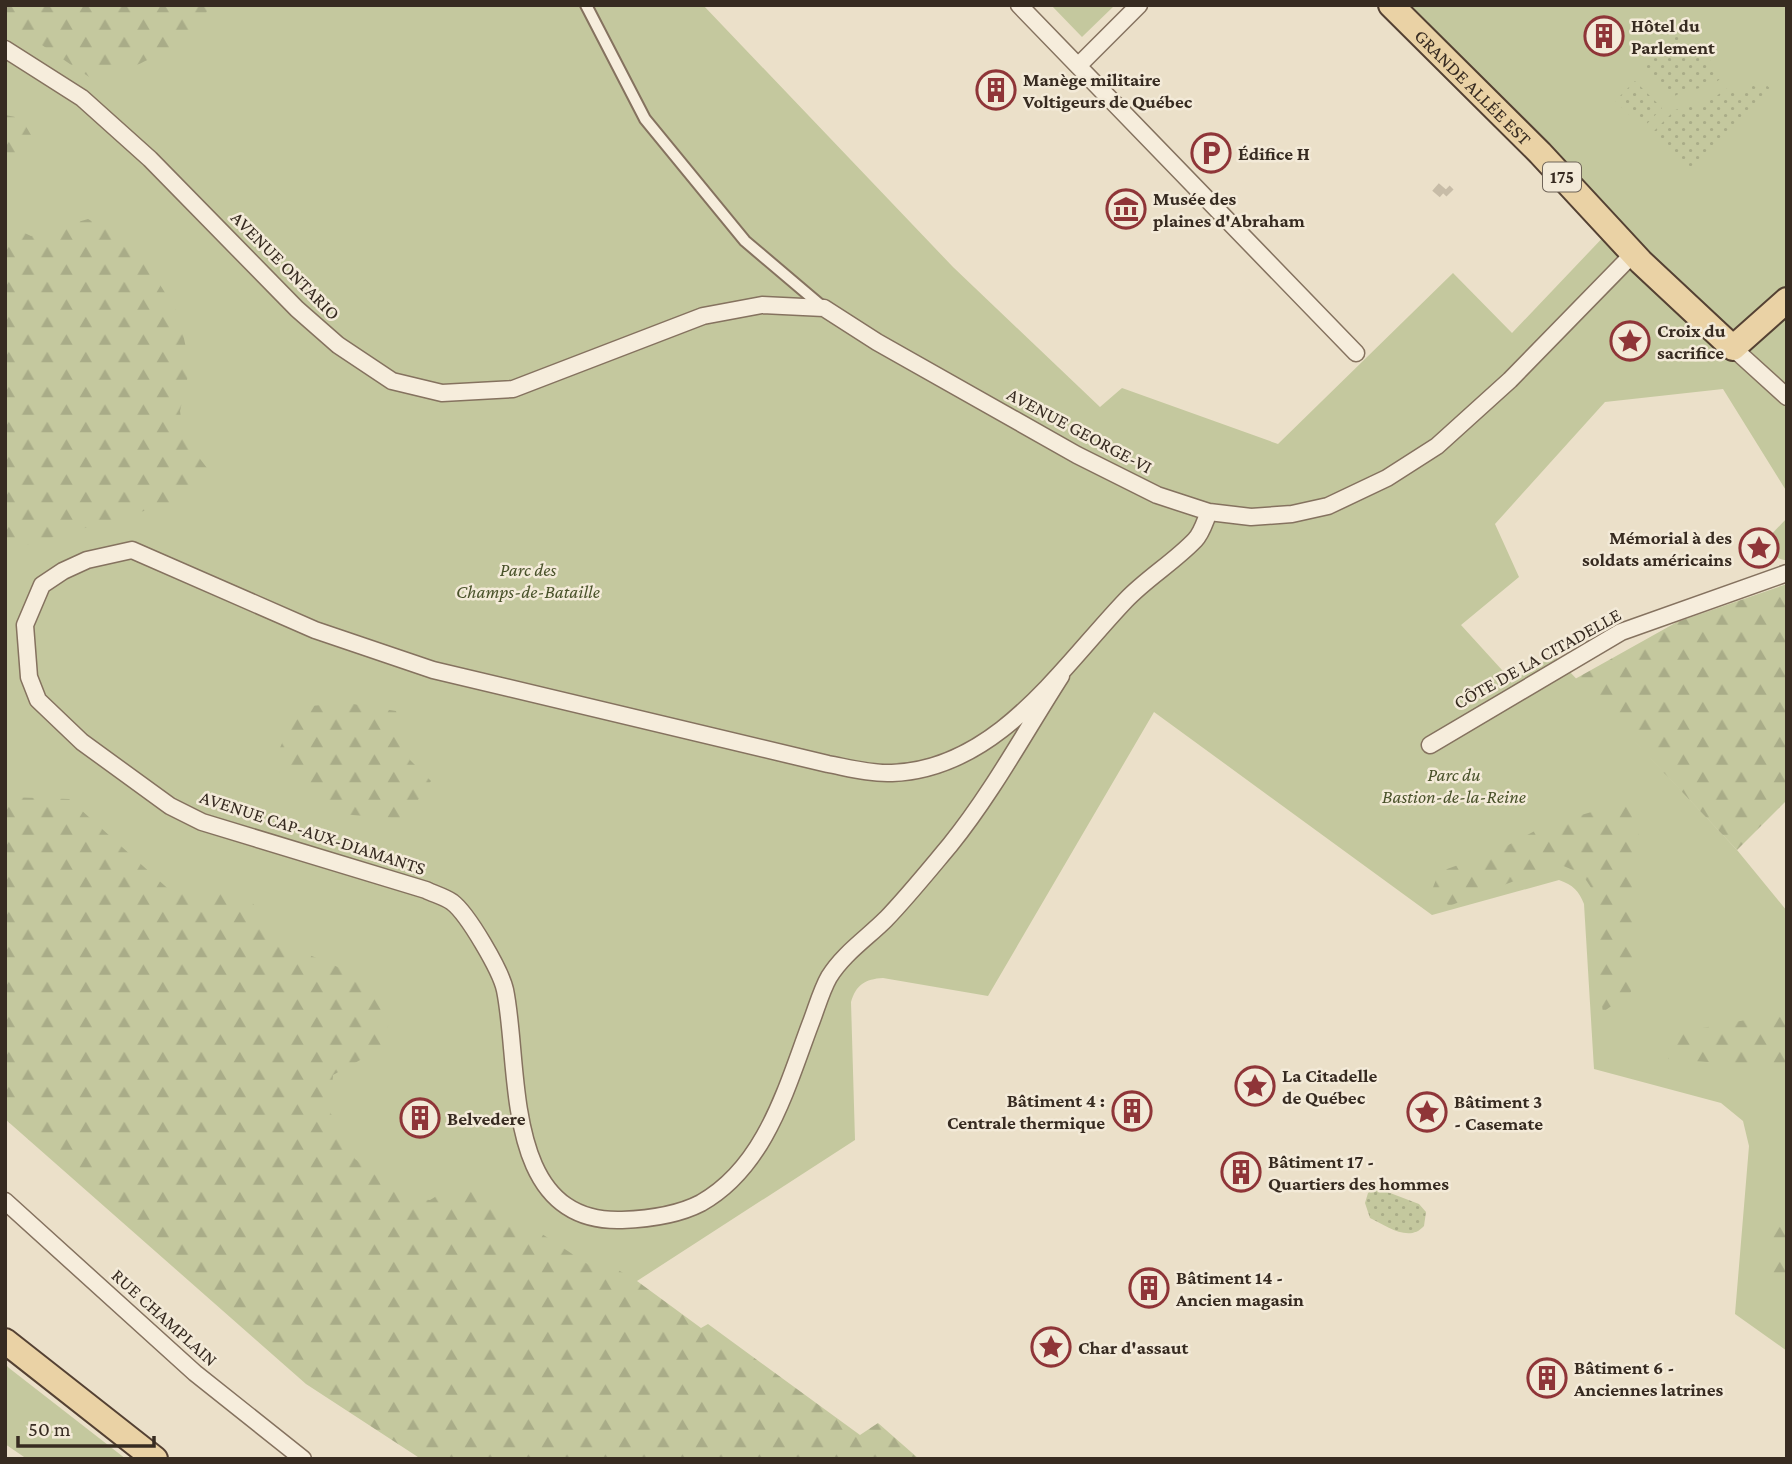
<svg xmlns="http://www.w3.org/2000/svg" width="1792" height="1464" font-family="'Crimson Pro',serif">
<defs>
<pattern id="forest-firs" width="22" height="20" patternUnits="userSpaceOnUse" patternTransform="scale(1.75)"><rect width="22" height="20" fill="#c4c89e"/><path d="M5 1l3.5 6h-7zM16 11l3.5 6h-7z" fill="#a9ac88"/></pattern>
<pattern id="garden-dots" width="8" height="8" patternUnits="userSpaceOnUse" patternTransform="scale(1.75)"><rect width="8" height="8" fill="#c4c89e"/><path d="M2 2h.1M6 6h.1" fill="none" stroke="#a9ac88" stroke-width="1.8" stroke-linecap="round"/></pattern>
</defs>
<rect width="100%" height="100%" fill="#ebe0c9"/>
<path fill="#c4c89e" d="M5,5h698l250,262 147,140 22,-19 156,56 175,-171 59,60 98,-103 -219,-225h396v487l-64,-103 -118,13 -110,122 24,53 -58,48 51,56 42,-26 183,195 50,61v440l-52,-37 14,-168 -6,-25 -22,-18 -127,-34 -10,-165c-5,-13 -11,-19 -25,-24l-127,35 -278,-203 -166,284 -105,-18c-18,1 -27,7 -32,24l4,138 -218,141 -70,91 -562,-477z
M1051,5h64l-33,32z
M1787,518v42c-12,0 -17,-9 -24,-17z
M5,1364l4,4 117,91h-99l-22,-15z"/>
<path fill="url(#forest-firs)" d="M5,5h204c-9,38 -79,62 -111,78l-93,-63z
M5,115l16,3 10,17 -8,19 -18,2z
M88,219l47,26 44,70 11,52 -10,44 4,27 23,30 -11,28 -170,49 -21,16v-337l26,12z
M1787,584v216l-50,50 -162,-171 102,-57z
M347,703l49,8 14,49 21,21 -26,38 -78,-6 -55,-47 26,-59z
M5,797l64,2 106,96 52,-9 25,16 29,41 90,38 21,30 -10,37 -49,27 -3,37 25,47 50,39 25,2 20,-12 21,-1 127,84 10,-7 29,17 64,47 7,-4 152,111 18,-12 41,36h-498l-115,-75 -301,-265z
M1622,803l18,11 -9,178 -28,20 -7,-42 -2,-78 -12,-18 -23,-10 -110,42 -17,-16 7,-18 60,-22 45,-24z
M1773,1015l14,2v51l-119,-9 7,-26z
M1787,1200v82l-14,8c-7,-26 -1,-68 14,-90z"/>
<path fill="url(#garden-dots)" d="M1684,24c4,21 12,33 33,39l-3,6 7,9c-15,14 -33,8 -49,20l-33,-32z
M1635,81l27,27 -19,20 -28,-27z
M1748,83l10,5 6,-5 8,7 -83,84 -39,-39 25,-25 37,-11 17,-12 8,8z
M1377,1188l42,16 7,8 -2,14c-15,17 -37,0 -54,-8l-5,-15 3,-10z"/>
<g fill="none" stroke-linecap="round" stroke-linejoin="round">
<path stroke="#c7bca7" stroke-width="10" stroke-dasharray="10 5" stroke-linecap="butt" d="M1436,194l7,-8 7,7"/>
<g stroke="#85725f" stroke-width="14">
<path id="pedestrian" d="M586,5l59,114 100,122 79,67"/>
</g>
<g stroke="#85725f" stroke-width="19">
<path id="minor" d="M1019,5l337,348
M5,49l77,49 68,61 147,150 41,36 54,36 50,12 71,-4 190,-73 59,-11 62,3 53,34 200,113 80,40 52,17 42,5 41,-3 36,-8 59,-28 50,-32 73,-66 123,-126
M1078,66l61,-61
M1733,348l54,49
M1061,676c-36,56 -69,117 -111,169 -21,25 -42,51 -64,74 -19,19 -43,35 -57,58 -8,14 -13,33 -19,48 -24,64 -45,142 -109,178 -23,12 -53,16 -79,17 -121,4 -101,-153 -117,-230 -4,-19 -37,-76 -53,-88 -7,-5 -18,-8 -26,-12l-224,-68 -32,-16 -88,-64 -44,-42 -9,-23 -4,-52 17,-40 21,-14 24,-11 45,-10 183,80 118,40 395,94c21,4 43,10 64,9 105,-4 169,-105 234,-173 21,-22 48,-38 69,-60 7,-7 10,-19 14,-28
M1430,745l191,-113 166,-59
M5,1201l190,172 108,86"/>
</g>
<g stroke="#544133" stroke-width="28">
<g id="primary">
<path id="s1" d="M1391,5l149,148 101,109 92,86 54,-48"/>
<path d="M5,1341l150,118"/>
</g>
</g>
<use href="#pedestrian" stroke="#f6eddc" stroke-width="10"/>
<use href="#minor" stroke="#f6eddc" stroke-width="16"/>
<use href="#primary" stroke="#ead2a5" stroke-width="24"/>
</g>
<defs>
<g id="building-ring" transform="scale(2.0125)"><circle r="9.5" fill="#f3ead8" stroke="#8f3538" stroke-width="1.5"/><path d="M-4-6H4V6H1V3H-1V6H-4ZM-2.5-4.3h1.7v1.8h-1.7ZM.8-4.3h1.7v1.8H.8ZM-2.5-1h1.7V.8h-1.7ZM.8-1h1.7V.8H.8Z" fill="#8f3538"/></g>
<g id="parking-ring" transform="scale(2.0125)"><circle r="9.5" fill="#f3ead8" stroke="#8f3538" stroke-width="1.5"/><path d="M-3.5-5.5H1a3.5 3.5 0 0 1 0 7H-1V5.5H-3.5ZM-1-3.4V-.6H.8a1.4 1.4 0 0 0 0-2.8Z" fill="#8f3538"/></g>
<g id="museum-ring" transform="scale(2.0125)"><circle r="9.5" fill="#f3ead8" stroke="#8f3538" stroke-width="1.5"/><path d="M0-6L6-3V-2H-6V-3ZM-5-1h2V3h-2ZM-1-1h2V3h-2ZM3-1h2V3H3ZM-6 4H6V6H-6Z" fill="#8f3538"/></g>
<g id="sight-ring" transform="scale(2.0125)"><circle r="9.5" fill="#f3ead8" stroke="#8f3538" stroke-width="1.5"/><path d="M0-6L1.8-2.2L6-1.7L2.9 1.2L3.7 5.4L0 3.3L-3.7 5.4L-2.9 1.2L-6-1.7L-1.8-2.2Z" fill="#8f3538"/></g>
</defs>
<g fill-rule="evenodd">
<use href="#building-ring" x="1604" y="36"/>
<use href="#building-ring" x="996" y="90"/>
<use href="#parking-ring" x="1211" y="153"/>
<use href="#museum-ring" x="1126" y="209"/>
<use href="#sight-ring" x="1630" y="341"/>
<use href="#sight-ring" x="1759" y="548"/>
<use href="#sight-ring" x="1255" y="1086"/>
<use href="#building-ring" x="1132" y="1111"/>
<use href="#sight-ring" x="1427" y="1112"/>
<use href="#building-ring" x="420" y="1118"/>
<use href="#building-ring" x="1241" y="1172"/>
<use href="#building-ring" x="1149" y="1288"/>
<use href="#sight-ring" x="1051" y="1347"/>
<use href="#building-ring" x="1547" y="1378"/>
</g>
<g text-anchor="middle" stroke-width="5" stroke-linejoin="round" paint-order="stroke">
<rect fill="#f3ead8" stroke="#6f6458" stroke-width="2" x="1543" y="162.5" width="38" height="29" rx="5"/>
<g font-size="18" font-weight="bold" fill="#372b21">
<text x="1562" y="183">175</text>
</g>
<g font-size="19" font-weight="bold" fill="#372b21" stroke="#f3ead8" text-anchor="start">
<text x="1631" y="32">Hôtel du<tspan x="1631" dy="22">Parlement</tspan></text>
<text x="1023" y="86">Manège militaire<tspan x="1023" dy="22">Voltigeurs de Québec</tspan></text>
<text x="1238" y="160">Édifice H</text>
<text x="1153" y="205">Musée des<tspan x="1153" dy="22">plaines d'Abraham</tspan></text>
<text x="1657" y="337">Croix du<tspan x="1657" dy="22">sacrifice</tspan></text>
<text x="1732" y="544" text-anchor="end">Mémorial à des<tspan x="1732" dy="22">soldats américains</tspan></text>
<text x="1282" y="1082">La Citadelle<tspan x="1282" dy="22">de Québec</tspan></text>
<text x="1105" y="1107" text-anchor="end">Bâtiment 4 :<tspan x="1105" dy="22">Centrale thermique</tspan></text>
<text x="1454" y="1108">Bâtiment 3<tspan x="1454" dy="22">- Casemate</tspan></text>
<text x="447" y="1125">Belvedere</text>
<text x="1268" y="1168">Bâtiment 17 -<tspan x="1268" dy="22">Quartiers des hommes</tspan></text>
<text x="1176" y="1284">Bâtiment 14 -<tspan x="1176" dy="22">Ancien magasin</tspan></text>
<text x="1078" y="1354">Char d'assaut</text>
<text x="1574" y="1374">Bâtiment 6 -<tspan x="1574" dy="22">Anciennes latrines</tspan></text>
</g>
<g font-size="19" fill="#372b21" stroke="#f3ead8">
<text dy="7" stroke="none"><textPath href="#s1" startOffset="116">GRANDE ALLÉE EST</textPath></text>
<text transform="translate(286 265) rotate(45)" y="7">AVENUE ONTARIO</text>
<text transform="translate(1080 430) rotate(28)" y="7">AVENUE GEORGE-VI</text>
<text transform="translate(1537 658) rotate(-29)" y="7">CÔTE DE LA CITADELLE</text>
<text transform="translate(313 832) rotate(18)" y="7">AVENUE CAP-AUX-DIAMANTS</text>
<text transform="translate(165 1317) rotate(42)" y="7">RUE CHAMPLAIN</text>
</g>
<g font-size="19" font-style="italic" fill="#49522a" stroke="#f3ead8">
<text x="528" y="576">Parc des<tspan x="528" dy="22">Champs-de-Bataille</tspan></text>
<text x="1454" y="781">Parc du<tspan x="1454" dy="22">Bastion-de-la-Reine</tspan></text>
</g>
</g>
<rect width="1792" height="1464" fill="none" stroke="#372b21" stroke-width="14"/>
<path d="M18 1436v10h136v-10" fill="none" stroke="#372b21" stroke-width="3.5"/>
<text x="28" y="1436" font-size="21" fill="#372b21" stroke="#f3ead8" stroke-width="5" paint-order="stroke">50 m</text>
</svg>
